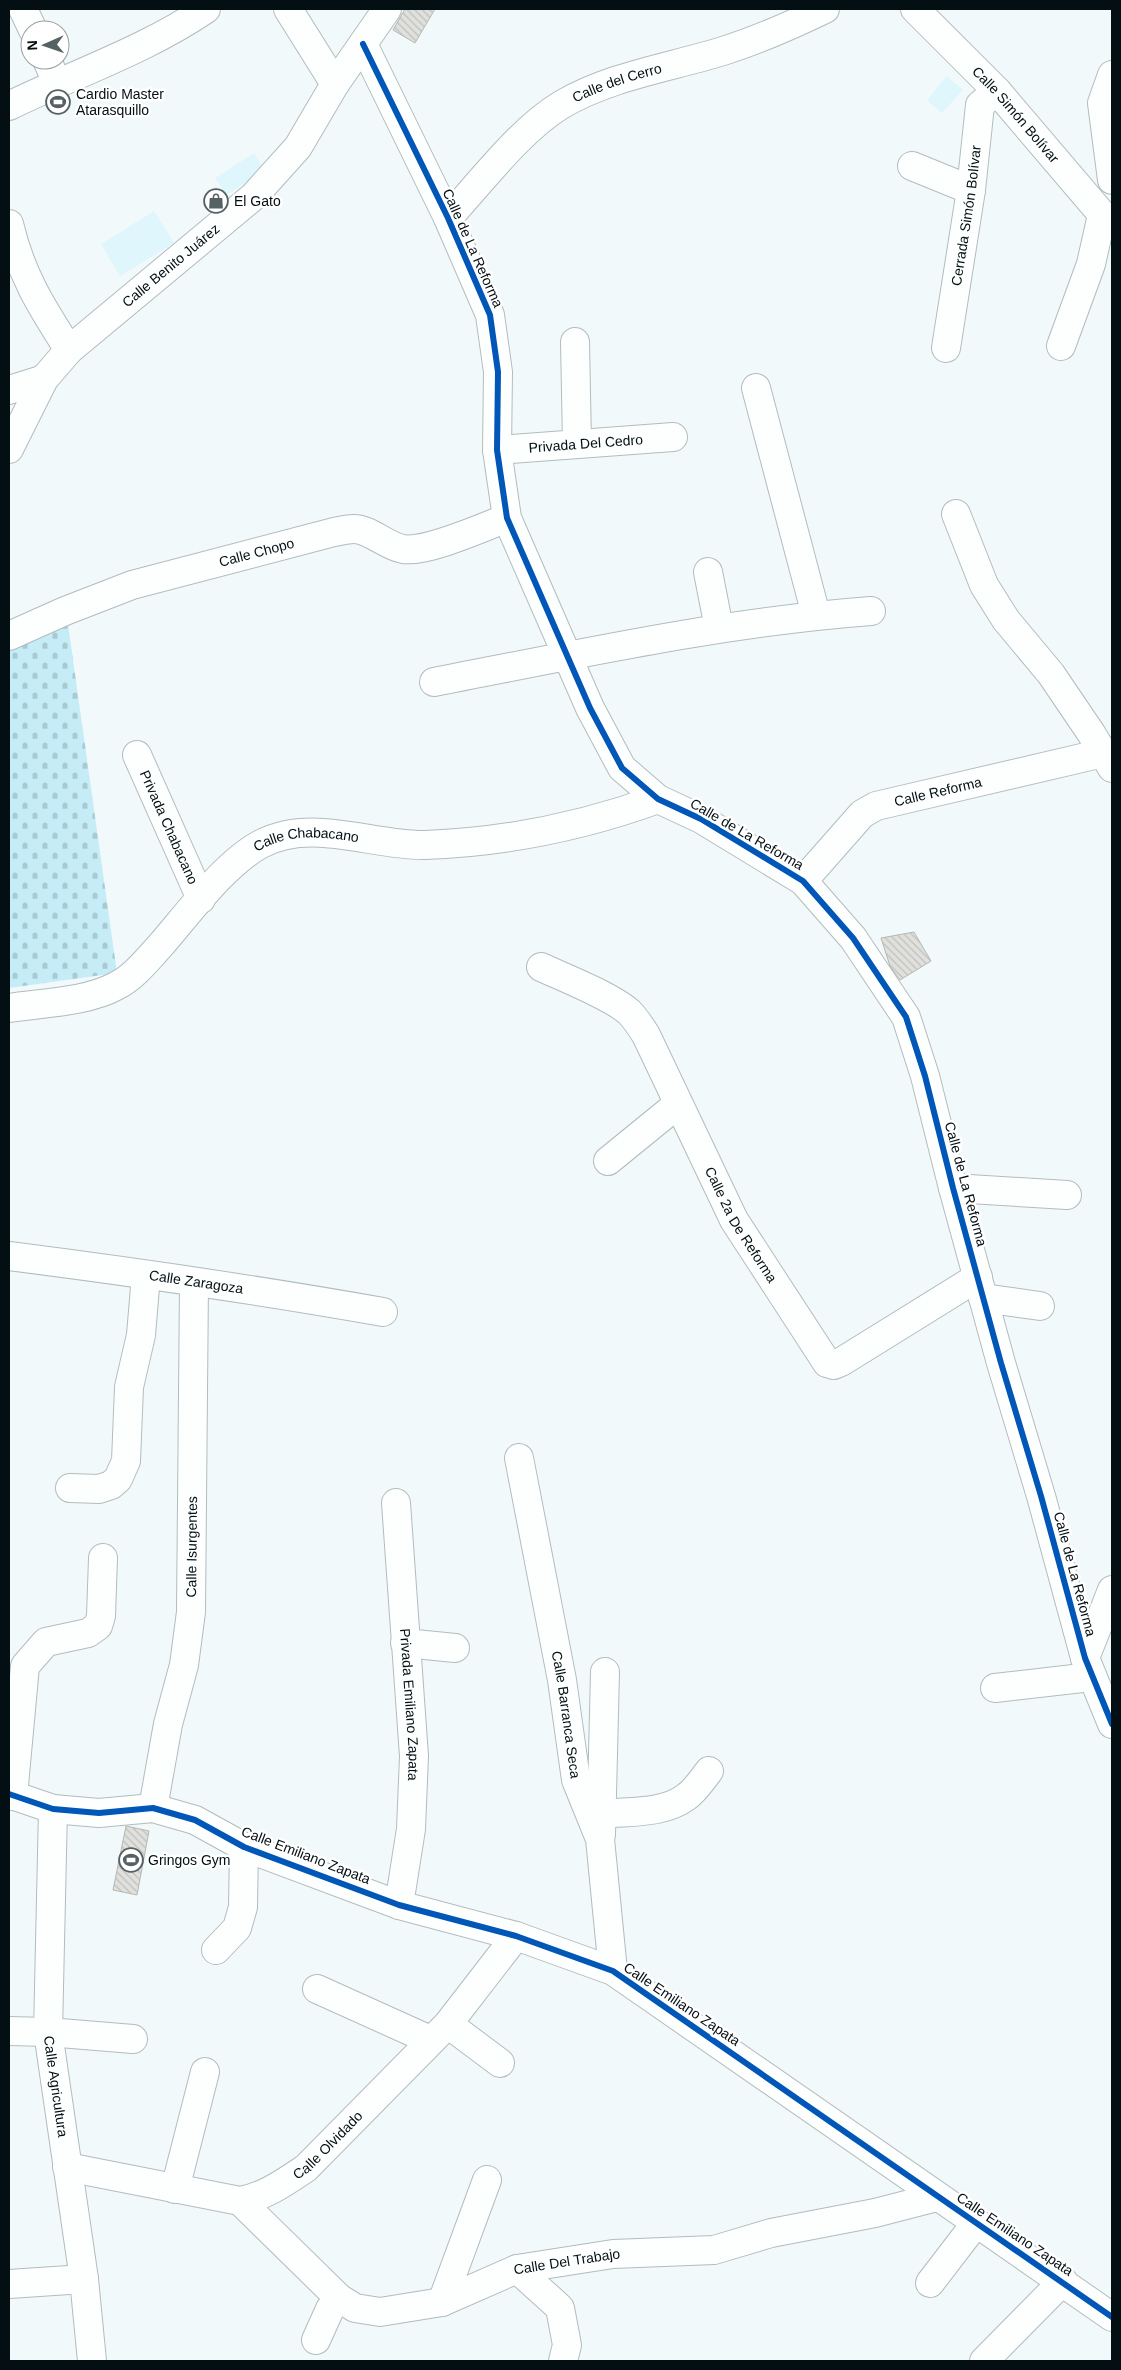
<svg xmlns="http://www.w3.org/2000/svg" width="1121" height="2370" font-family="Helvetica,sans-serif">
<defs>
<pattern id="cemetery-stones" width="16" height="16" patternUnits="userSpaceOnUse" patternTransform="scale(1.25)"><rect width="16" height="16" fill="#c6edf7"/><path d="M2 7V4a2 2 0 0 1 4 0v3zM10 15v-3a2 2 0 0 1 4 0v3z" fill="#a8cad3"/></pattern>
<pattern id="building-back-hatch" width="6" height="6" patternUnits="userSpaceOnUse" patternTransform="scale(1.25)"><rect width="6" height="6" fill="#e0e1dd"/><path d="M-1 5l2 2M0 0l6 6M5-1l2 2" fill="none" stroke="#bfc0bd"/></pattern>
</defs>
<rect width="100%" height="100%" fill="#f1f9fb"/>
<path fill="#def6fc" d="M947,76l16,14 -21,23 -15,-13z
M254,153l11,18 -39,24 -11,-17z
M154,211l20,32 -54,33 -19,-32z"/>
<path fill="url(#cemetery-stones)" d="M67,617l50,356 -108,15v-345z"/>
<path fill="url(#building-back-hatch)" stroke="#b6b8b4" d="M405,9h30l-20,34 -22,-13z
M914,932l17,29 -31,19 -10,-14 -9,-28z
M126,1826l23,5 -12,64 -24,-5z"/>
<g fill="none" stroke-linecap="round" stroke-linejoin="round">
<g stroke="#b2bcbe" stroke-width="30">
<g id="minor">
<path d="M23,9l10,21"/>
<path d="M288,9l47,75"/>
<path id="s1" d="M915,9l82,82 115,135"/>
<path d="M363,44l85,174 42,97 8,57 -1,78 10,68 83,190 32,60 36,31 43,20 102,62 50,57 53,79 19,59 28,112 48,175 40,133 44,162 27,66"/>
<path d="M47,60l10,23"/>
<path d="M1112,75l-10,28 10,77"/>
<path d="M9,106c65,-32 137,-56 197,-97"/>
<path d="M912,166l59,24"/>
<path id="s2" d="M448,218c33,-36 72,-88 113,-113 49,-29 107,-37 162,-54 35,-11 69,-26 102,-42"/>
<path d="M9,224c12,51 32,82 60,126"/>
<path d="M575,342l2,101"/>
<path d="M1061,346l30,-82 11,-49"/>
<path id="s3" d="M946,348l25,-158 9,-85 17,-14"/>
<path d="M756,388l60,227"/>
<path d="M9,390l35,-11"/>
<path id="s4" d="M9,449l35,-70 25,-29 185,-154 44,-49 37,-63 52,-75"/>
<path id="s5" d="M497,450l176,-13"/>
<path d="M956,514l28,71 22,35 45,54 40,59 21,35"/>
<path d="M708,572l11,56"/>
<path id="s6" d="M9,636l56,-25 67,-26 202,-53c6,-1 13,-3 20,-3 16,0 32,17 49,20 23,4 81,-22 104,-31"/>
<path d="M434,682c145,-28 290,-60 437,-71"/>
<path id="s7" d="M137,755l64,144"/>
<path id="s8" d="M803,881l59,-67 14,-8 227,-53"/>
<path id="s9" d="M541,967c24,11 70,29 88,45 7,7 12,15 17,23l88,185 93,143 7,2 7,-3 137,-85"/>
<path id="s10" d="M9,1008c32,-5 78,-6 107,-22 18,-9 31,-26 44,-40 27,-31 65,-83 101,-102 51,-27 111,2 164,1 82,-3 156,-18 233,-46"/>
<path d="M608,1161l70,-57"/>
<path d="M953,1188l114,7"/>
<path id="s11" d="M9,1256c125,16 250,34 374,56"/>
<path d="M983,1298l57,8"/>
<path id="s12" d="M519,1458l43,222 14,100 24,59 13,132"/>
<path d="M70,1488l29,1 12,-4 7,-6 8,-18 3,-74 12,-52 5,-60"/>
<path id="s13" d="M396,1503l18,253 -3,73 -12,76"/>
<path d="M405,1643l50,5"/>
<path d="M1085,1658l27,-68"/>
<path d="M995,1688l96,-11"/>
<path d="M9,1794l44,15 46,4 54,-5 42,12 49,27 155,58 117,31 97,35 499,346"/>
<path d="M13,1796l12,-130 21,-24 42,-9 10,-7 3,-10 2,-58"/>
<path id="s14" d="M153,1808l15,-84 16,-59 7,-53 3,-329"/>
<path id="s15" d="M53,1809l-5,223 36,247 8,82"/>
<path d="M603,1814c25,-3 61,0 83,-17 9,-6 16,-17 23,-26"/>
<path d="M601,1835l4,-163"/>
<path d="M216,1950l21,-22 6,-21 1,-60"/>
<path d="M317,1989l113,51"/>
<path d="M448,2024l52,39"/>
<path d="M9,2031l39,1 85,7"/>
<path id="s16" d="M67,2167l173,34c24,-4 45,-19 66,-33l142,-144 68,-88"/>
<path d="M175,2189l30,-117"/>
<path id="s17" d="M240,2201l99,97 16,10 25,4 62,-10 75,-33 96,-15 101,-4 57,-17 104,-20 62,-16"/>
<path d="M517,2269l43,39 7,37 -4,16"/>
<path d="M930,2283l46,-60"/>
<path d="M9,2284l75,-5"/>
<path d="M442,2302l45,-122"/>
<path d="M316,2340l14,-31 9,-11"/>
<path d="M984,2361l79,-80"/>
</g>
</g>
<use href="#minor" stroke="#fdfefe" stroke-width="28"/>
<g stroke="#fff" stroke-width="9">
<path id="cycleway" d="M363,44l85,174 42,97 8,57 -1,78 10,68 83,190 32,60 36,31 43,20 102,62 50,57 53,79 19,59 28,112 48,175 40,133 44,162 27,66
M9,1794l44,15 46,4 54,-5 42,12 49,27 155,58 117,31 97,35 499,346"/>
</g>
<use href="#cycleway" stroke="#0057b8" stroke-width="6"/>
</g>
<defs>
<g id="stadium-ring" transform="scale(1.25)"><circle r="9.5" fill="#fff" stroke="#566164" stroke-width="1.5"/><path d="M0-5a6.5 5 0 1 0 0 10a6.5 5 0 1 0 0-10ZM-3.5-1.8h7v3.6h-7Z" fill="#566164"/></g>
<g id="shop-ring" transform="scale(1.25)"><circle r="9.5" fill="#fff" stroke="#566164" stroke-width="1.5"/><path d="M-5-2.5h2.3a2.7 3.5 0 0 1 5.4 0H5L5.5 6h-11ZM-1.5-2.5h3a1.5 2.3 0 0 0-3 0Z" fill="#566164"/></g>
</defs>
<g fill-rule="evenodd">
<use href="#stadium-ring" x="58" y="102"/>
<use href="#shop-ring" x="216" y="201"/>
<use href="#stadium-ring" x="131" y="1860"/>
</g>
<g text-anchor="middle" stroke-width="5" stroke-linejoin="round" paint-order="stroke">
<g font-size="14" fill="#030f12" stroke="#fff">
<text dy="5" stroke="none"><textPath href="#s2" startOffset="221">Calle del Cerro</textPath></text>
<text dy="5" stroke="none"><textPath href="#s1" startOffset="146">Calle Simón Bolívar</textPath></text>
<text dy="5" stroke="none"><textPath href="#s3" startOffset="134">Cerrada Simón Bolívar</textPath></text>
<text transform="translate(473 248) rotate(66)" y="5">Calle de La Reforma</text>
<text dy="5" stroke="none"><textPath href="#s4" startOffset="249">Calle Benito Juárez</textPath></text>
<text dy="5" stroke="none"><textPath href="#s5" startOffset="89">Privada Del Cedro</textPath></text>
<text dy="5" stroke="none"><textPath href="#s6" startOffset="262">Calle Chopo</textPath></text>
<text dy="5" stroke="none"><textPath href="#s8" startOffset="169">Calle Reforma</textPath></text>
<text dy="5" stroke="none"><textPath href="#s7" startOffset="79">Privada Chabacano</textPath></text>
<text transform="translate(747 834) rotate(30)" y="5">Calle de La Reforma</text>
<text dy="5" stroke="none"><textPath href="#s10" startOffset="360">Calle Chabacano</textPath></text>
<text transform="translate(966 1184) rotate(75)" y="5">Calle de La Reforma</text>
<text dy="5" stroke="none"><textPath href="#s9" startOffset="340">Calle 2a De Reforma</textPath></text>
<text dy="5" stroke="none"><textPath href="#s11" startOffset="189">Calle Zaragoza</textPath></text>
<text dy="5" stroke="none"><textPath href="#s14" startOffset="265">Calle Isurgentes</textPath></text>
<text transform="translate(1075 1574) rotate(75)" y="5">Calle de La Reforma</text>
<text dy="5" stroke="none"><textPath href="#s13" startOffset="202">Privada Emiliano Zapata</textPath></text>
<text dy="5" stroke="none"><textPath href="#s12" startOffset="261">Calle Barranca Seca</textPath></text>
<text transform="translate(306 1855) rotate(21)" y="5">Calle Emiliano Zapata</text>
<text transform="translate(682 2004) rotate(34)" y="5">Calle Emiliano Zapata</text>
<text dy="5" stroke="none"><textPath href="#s15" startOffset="278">Calle Agricultura</textPath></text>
<text dy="5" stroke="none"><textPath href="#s16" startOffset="282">Calle Olvidado</textPath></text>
<text transform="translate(1015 2234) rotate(34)" y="5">Calle Emiliano Zapata</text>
<text dy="5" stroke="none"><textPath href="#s17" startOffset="378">Calle Del Trabajo</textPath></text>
</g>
<g font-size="14" fill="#030f12" stroke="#fff" text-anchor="start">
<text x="76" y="99">Cardio Master<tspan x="76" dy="16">Atarasquillo</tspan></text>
<text x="234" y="206">El Gato</text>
<text x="148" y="1865">Gringos Gym</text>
</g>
</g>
<rect width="1121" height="2370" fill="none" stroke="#030f12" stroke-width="20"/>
<g transform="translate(45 45) rotate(268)"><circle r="24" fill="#ffffff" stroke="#9a9fa0"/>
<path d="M0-4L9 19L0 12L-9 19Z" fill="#566164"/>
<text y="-8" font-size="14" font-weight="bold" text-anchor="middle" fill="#030f12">N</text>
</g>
</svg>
